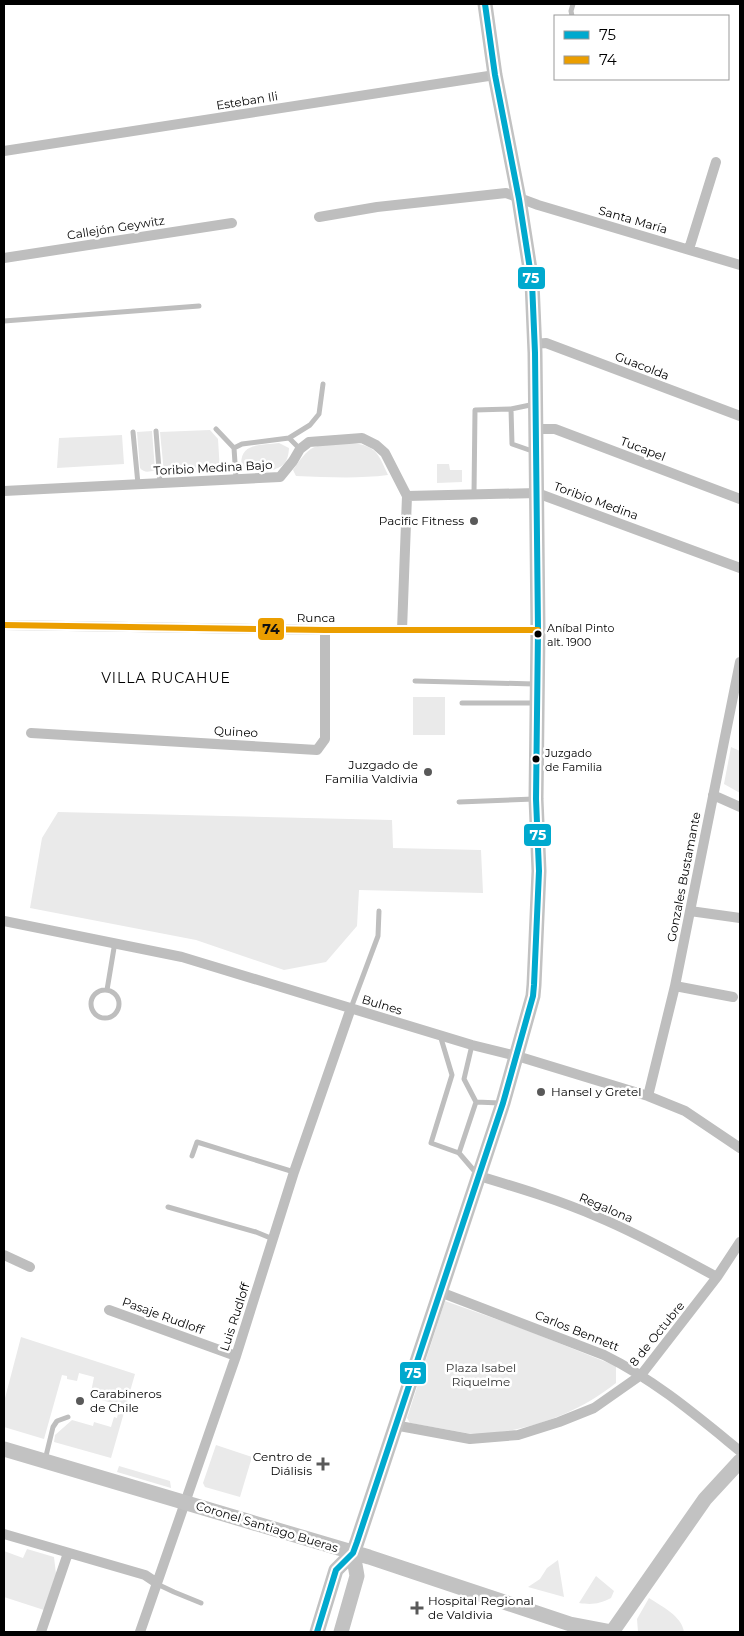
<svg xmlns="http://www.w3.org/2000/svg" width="744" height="1636" font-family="Montserrat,sans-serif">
<rect width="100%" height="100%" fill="#fff"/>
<path fill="#eaeaea" d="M210,430l8,9 2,33 -56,1 -4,-41z
M152,431l3,39c-6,2 -11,3 -15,-2l-3,-36z
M122,435l2,29 -67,4 2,-30z
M279,443l10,5c-1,17 -7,19 -22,24l-2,-8h-17l-6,8c-5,-30 15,-26 37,-29z
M350,443c26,2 28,10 38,32 -31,4 -61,2 -92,1l-3,-6c20,-30 23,-24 57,-27z
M437,464h12l1,6h12v12l-25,1z
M413,697h32v38h-32z
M731,747l9,4v42l-16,-9z
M58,812l334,8 1,28 88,2 2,43 -124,-3 -2,36 -31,36 -42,8 -88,-30 -166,-32 12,-70z
M445,1301l76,27 95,38v17c-39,31 -89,49 -138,51 -8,0 -16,-2 -23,-3 -15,-3 -30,-5 -45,-8l-3,-5z
M21,1337l114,37 -24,84 -57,-16 1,-7 17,-15 21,6 1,-4 17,5 3,-10 3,1 3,-13 -30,-8 4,-20 -15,-4 -2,8 -10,-2v-3l-5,-1 -18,64 -40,-12v-25z
M216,1445l36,12 -12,40 -35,-10 -2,-4z
M119,1466l51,15 1,7 -54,-16z
M27,1549l27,8 2,17 -12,36 -40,-13v-46l19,7z
M558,1560l6,37 -36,-10 12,-8 7,-11z
M596,1576l18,15 -3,7c-12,6 -19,7 -32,5z
M649,1598c12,8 33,18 35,34h-46l-1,-13z"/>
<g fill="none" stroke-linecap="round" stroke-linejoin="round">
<path stroke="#bebebe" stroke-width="5" d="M572,16l-1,-5 2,-7
M4,321l195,-15
M535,404l-24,5 1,35 23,8
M216,429l18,19
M156,431l4,51
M133,432l5,52
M289,438l11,11
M236,478l-2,-30 8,-4 47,-6 21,-13 9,-11 4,-30
M474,494l1,-84 36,-1
M415,681l119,3
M462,703h72
M459,802l75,-3
M107,990l8,-48
M91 1004a14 14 0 1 1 28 0a14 14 0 1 1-28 0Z
M351,1008l27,-72 1,-25
M440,1035l12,40 -21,68 28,10
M472,1045l-8,34 12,23
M192,1156l5,-14 97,30
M477,1174l-18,-21 17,-51 24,1
M168,1207l88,25 17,7
M45,1460l8,-33 4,-6 11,-4
M157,1584l17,8 27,11"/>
<path stroke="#bebebe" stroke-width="10" d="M4,151l491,-76
M319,217l58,-10 129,-14 32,12 202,60
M689,249l27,-87
M4,258l228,-35
M534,344l12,-1 194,73
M536,429h19l185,70
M4,491l276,-14 13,-16 7,-12 9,-7 53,-4 14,7 9,8 22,43 -5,134
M407,496l130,-3 203,75
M4,625l321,5h213
M31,733l286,17 8,-11v-109
M713,795l27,12
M690,911l50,7
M4,921l178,36 290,88 45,11 131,40 37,15 55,37
M675,986l58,11
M648,1096l27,-110 65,-324
M479,1176c40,12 80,24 119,41 41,17 80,39 119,60
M4,1255l26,12
M440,1292l164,63c51,25 93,61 136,96
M109,1310l127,46
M394,1425l76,14 48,-4 41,-13 35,-14 47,-33 76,-98 23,-35
M4,1534l141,41 12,8
M41,1632l27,-79
M140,1632l96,-276 58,-184 57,-164"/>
<path stroke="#c2c2c2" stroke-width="15" d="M4,1449l365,108 201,67 42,8 93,-133 35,-38
M317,1632l19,-62 17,-17 4,-11 146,-439 30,-107 1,-11 5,-114 -3,-72 2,-169 -3,-277 -3,-71 -13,-83 -24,-124 -10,-71
M341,1632l16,-56 -4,-23"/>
<g stroke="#fff" stroke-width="10">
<path id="bus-1" d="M317,1632l19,-62 17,-17 4,-11 146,-439 30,-107 1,-11 5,-114 -3,-72 2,-169 -3,-277 -3,-71 -13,-83 -24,-124 -10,-71"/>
</g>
<g stroke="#fff" stroke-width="10">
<path id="bus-2" d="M4,625l321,5h213"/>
</g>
<use href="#bus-1" stroke="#00a9ce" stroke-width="6"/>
<use href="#bus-2" stroke="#eb9e00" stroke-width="6"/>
</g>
<g fill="#595959" stroke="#fff" stroke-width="2">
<circle cx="474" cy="521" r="5"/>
<circle cx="428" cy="772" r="5"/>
<circle cx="541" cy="1092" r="5"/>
<circle cx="80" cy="1401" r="5"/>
<path d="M320.5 1456.5h5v5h5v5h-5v5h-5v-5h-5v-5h5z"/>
<path d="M414.5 1600.5h5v5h5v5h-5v5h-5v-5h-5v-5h5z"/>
</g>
<g fill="#000" stroke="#fff" stroke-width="2">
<circle cx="538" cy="634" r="4.5"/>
<circle cx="536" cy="759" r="4.5"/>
</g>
<g text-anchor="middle" stroke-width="5" stroke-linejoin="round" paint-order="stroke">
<g font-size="11" fill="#000" stroke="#fff" text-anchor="start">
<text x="547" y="632">Aníbal Pinto<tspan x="547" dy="14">alt. 1900</tspan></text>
<text x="545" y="757">Juzgado<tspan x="545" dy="14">de Familia</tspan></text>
</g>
<g font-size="12" fill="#000" stroke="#fff">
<text transform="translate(247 101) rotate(-9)" y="4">Esteban Ili</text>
<text transform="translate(633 220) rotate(16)" y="4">Santa María</text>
<text transform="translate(116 228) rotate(-9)" y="4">Callejón Geywitz</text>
<text transform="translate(642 366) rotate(21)" y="4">Guacolda</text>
<text transform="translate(643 449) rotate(21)" y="4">Tucapel</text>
<text transform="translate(213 468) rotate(-3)" y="4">Toribio Medina Bajo</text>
<text transform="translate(596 501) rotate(20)" y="4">Toribio Medina</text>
<text x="316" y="622">Runca</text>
<text transform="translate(236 732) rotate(3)" y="4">Quineo</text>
<text transform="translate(684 877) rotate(-79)" y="4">Gonzales Bustamante</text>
<text transform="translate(382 1005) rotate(17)" y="4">Bulnes</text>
<text transform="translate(606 1208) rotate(23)" y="4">Regalona</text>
<text transform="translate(163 1316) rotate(20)" y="4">Pasaje Rudloff</text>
<text transform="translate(235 1317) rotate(-72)" y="4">Luis Rudloff</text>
<text transform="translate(577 1331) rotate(22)" y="4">Carlos Bennett</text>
<text transform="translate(657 1334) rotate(-51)" y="4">8 de Octubre</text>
<text transform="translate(267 1527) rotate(17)" y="4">Coronel Santiago Bueras</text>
</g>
<g font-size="12" fill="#000" stroke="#fff" text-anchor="end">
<text x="464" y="525">Pacific Fitness</text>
<text x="418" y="769">Juzgado de<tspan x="418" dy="14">Familia Valdivia</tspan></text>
<text x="551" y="1096" text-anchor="start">Hansel y Gretel</text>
<text x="90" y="1398" text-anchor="start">Carabineros<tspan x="90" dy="14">de Chile</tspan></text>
<text x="312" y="1461">Centro de<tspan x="312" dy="14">Diálisis</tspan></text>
<text x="428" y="1605" text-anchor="start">Hospital Regional<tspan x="428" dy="14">de Valdivia</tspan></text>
</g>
<g font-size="12" fill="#303030" stroke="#fff">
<text x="481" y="1372">Plaza Isabel<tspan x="481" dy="14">Riquelme</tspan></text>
</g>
<g font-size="14" letter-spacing="1" fill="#000" stroke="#fff">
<text x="166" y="683">VILLA RUCAHUE</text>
</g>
</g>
<g stroke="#fff" stroke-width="2">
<rect x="517" y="266" width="29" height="24" rx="5" fill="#00a9ce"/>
<rect x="257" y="617" width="28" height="24" rx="5" fill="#eb9e00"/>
<rect x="523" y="823" width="29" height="24" rx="5" fill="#00a9ce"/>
<rect x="399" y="1361" width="28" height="24" rx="5" fill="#00a9ce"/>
</g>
<g font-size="14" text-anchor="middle" font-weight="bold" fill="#fff">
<text x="531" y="283">75</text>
<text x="538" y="840">75</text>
<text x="413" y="1378">75</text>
</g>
<g font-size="14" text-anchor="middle" font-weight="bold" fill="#111">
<text x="271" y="634">74</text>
</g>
<rect width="744" height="1636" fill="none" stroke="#000000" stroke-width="10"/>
<rect x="554" y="15" width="175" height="65" fill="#ffffff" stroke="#999999"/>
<rect x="564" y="31" width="25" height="8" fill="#00a9ce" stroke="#999999"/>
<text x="599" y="40" font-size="15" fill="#000000">75</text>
<rect x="564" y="56" width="25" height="8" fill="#eb9e00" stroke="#999999"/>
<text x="599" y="65" font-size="15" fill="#000000">74</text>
</svg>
